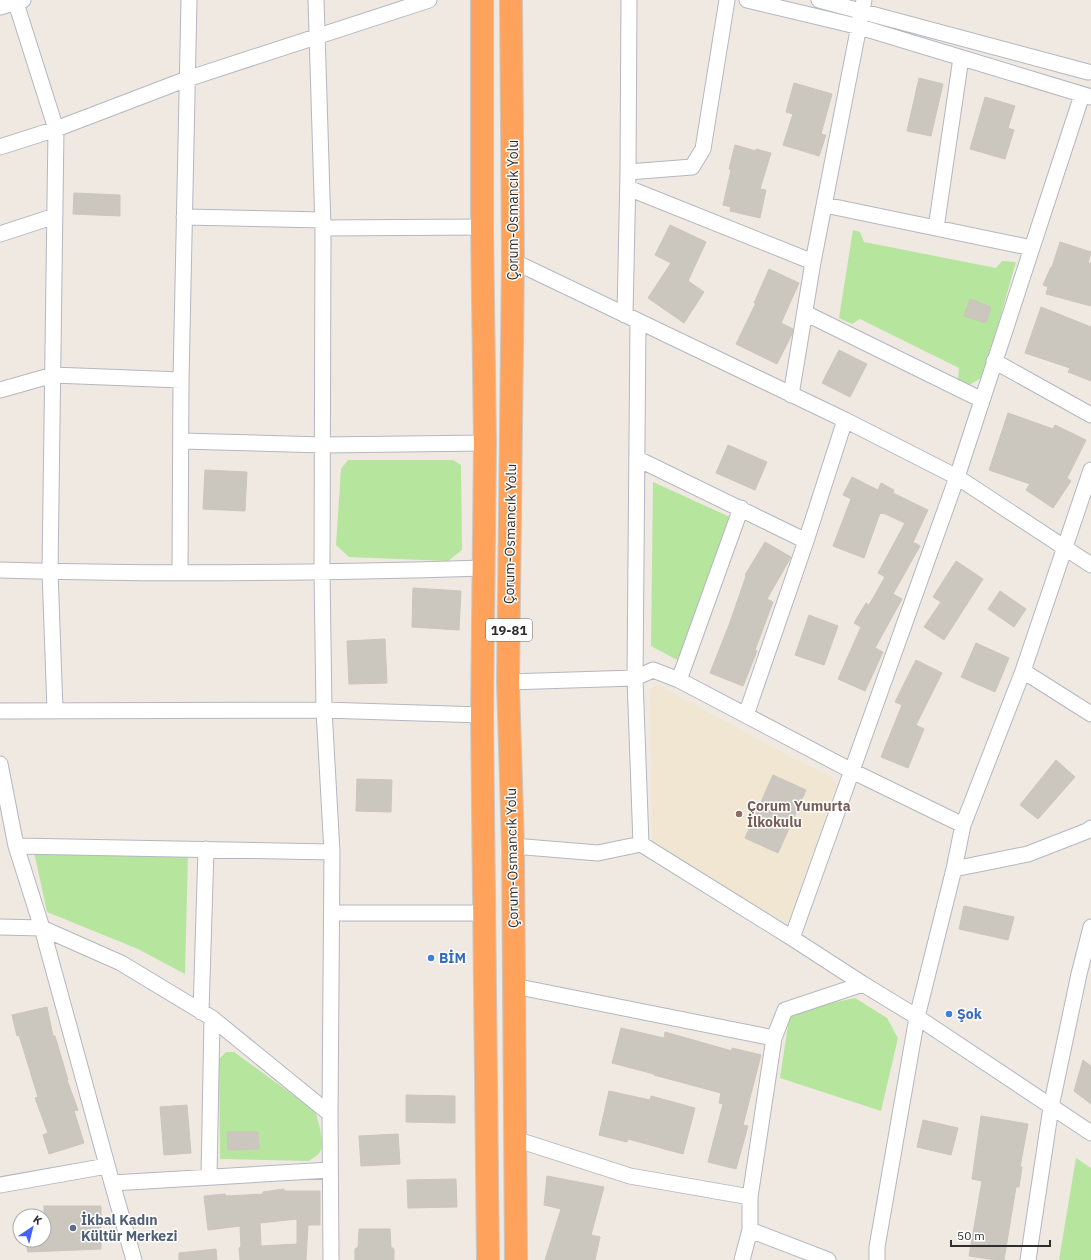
<svg xmlns="http://www.w3.org/2000/svg" width="1091" height="1260" font-family="'IBM Plex Sans',sans-serif">
<rect width="100%" height="100%" fill="#efe9e1"/>
<path fill="#f0e6d1" d="M656,684l112,61 64,32 4,8 -46,134 -5,3 -129,-73 -4,-6 -2,-153z"/>
<path fill="#b6e59e" d="M853,230l7,2 4,10 132,26 6,-7 14,1 -33,115 -14,8 -11,-5 1,-12 -99,-49 -8,5 -13,-6z
M348,460h105l8,5 1,85 -14,11 -99,-4 -13,-12 5,-76z
M653,482l79,36 -51,144 -30,-16z
M34,852l154,1 -3,121 -47,-25 -91,-37z
M855,998l32,20 11,20 -17,73 -101,-33 10,-66z
M226,1052h8l81,59c3,8 9,30 6,39 -2,5 -8,8 -12,11l-89,-2 -1,-100z
M1076,1158l15,10v92h-32z"/>
<path fill="#cbc7bf" stroke="#cbc5ba" fill-rule="evenodd" d="M919,78l24,6 -12,52 -24,-5z
M794,83l38,11 -11,40 5,1 -7,21 -36,-11 10,-31 -7,-2z
M985,97l30,9 -7,22 6,2 -9,29 -35,-10z
M735,145l21,6v-2l15,4 -11,36 6,1 -6,28 -30,-7 1,-4 -8,-2 8,-35 -2,-1z
M74,193l46,2v21l-47,-2z
M670,225l36,17 -18,39 16,11 -20,31 -36,-25 23,-35 -16,-8z
M1060,242l31,10 -3,11h3v43l-45,-12 2,-7 -5,-2 8,-18h1z
M769,269l30,14 -18,40 12,6 -1,5 -15,30 -41,-20 20,-41h-2z
M970,299l21,8 -5,16 -22,-7z
M1041,307l50,20v54l-23,-9 2,-4 -45,-15z
M839,350l28,14 -17,33 -28,-14z
M1008,413l45,16 2,-4 31,15 -19,38 4,3 -18,27 -27,-18 4,-6 -41,-14z
M728,445l39,17 -12,28 -39,-17z
M205,470l42,2 -2,39 -42,-2z
M852,477l26,13 3,-7 13,7 -1,3 35,17 -15,32 7,4 -27,48 9,5 -27,49 8,4 -18,39 -27,-12 23,-52 -7,-4 12,-20 3,2 16,-28 -7,-4 27,-50 -22,-10 -1,1 -2,-1 -16,45 -31,-12 18,-47 -8,-4z
M765,542l26,15 -24,42 6,3 -18,48 2,1 -14,35 -33,-13 19,-48 17,-49 -1,-1z
M956,561l27,18 -39,61 -20,-13 17,-25 -8,-5z
M413,588l48,3 -2,39 -47,-3z
M1000,591l26,18 -12,18 -26,-18z
M809,615l29,11 -14,39 -29,-10z
M385,639l2,44 -38,1 -2,-43z
M976,643l33,15 -14,34 -34,-15z
M916,660l26,13 -26,52 8,4 -16,39 -27,-11 21,-52 -7,-3z
M1056,760l19,17 -37,42 -18,-14z
M773,775l33,15 -28,63 -33,-15z
M357,779l35,1 -1,32 -35,-1z
M964,906l50,11 -6,23 -49,-11z
M47,1007l6,29h2l13,44h-1l11,30 -4,1 10,32 -35,11 -6,-19 5,-2 -13,-35 3,-1 -19,-62 -2,1 -5,-21z
M621,1028l43,10 1,-6 67,19v-3l29,7 -18,70 5,1 -12,43 -28,-7 15,-58 -4,-1 2,-10 -67,-18v-1l-42,-11z
M1083,1060l8,6v38l-17,-13z
M609,1091l41,9 1,-4 44,12 -12,46 -55,-15 -1,3 -28,-7z
M406,1095l49,1v27l-49,-1z
M187,1105l4,48 -27,2 -4,-48z
M981,1116l47,8 -8,43h2l-3,20h-3l-12,73h-9l-26,-4 13,-75 -10,-2z
M923,1120l35,8 -7,27 -34,-8z
M227,1132h31l1,17 -31,1z
M398,1134l2,30 -39,2 -2,-30z
M547,1176l57,11 -13,48 9,2 -5,23h-50l16,-51 -17,-4z
M456,1179l1,28 -49,1 -1,-28z
M284,1189v2h36v34h-12l-2,35h-66l-1,-12 2,-1 -1,-21 -32,4 -4,-34 21,-2 1,2 37,-2v-2zM297,1219v25l-36,2 -1,-23z
M44,1206h57v43l-73,3 -3,-12h19z
M359,1229h31l1,18 3,2v11h-39v-11l3,-2z
M216,1249l1,11h-38v-7z"/>
<g fill="none" stroke-linecap="round" stroke-linejoin="round">
<g stroke="#b4b7c1" stroke-width="17">
<path id="minor" d="M15,0l41,129 -6,442 5,139
M316,0l7,228 -1,345 2,137 8,142 -2,262 1,146
M747,0l113,27 231,70
M819,0l269,72
M0,7l23,-7
M0,147l56,-18 131,-50 242,-79
M628,172l64,-5 11,-18 24,-149
M628,188l185,74
M825,205l207,43
M184,217l139,3
M323,228l159,-1
M936,228l25,-170
M0,234l55,-18
M513,261l332,159 112,57 134,88
M805,313l177,87
M625,315l3,-143 1,-172
M638,322l-3,356 6,166
M994,361l97,54
M0,390l53,-15 128,5
M791,395l22,-133 51,-262
M181,441l142,4 162,-2
M638,459l168,82
M0,570c161,5 323,3 484,-2
M180,572l1,-192 8,-380
M1023,671l68,43
M679,680l62,-172
M508,682l127,-4 18,-8 26,10 173,91 111,54
M0,711l324,-1 158,5
M746,715l60,-174 39,-121
M0,764l16,82 26,82 70,255 22,77
M16,846l316,6
M513,846l85,7 43,-9 151,94 71,46 54,33 174,116
M954,869l74,-15 59,-23 4,-3
M332,913h153
M0,927l42,1 79,35 91,55 118,96
M792,938l165,-461 125,-382
M514,986l260,52
M201,1012l5,-163
M515,1139l115,37 120,21
M209,1177l3,-159
M112,1183l218,-13
M0,1185l107,-19
M750,1230l78,30
M742,1260l8,-30v-33l24,-159 11,-28 78,-26
M877,1260v-13l40,-230 37,-148 9,-44 60,-154 68,-201
M1028,1260l23,-153 28,-133 12,-47"/>
</g>
<g stroke="#c9c9c9" stroke-width="24">
<path id="highway" d="M482,0v227l3,216 -3,272 6,545
M511,0l2,261 -5,421 5,164 3,414"/>
</g>
<use href="#minor" stroke="#fff" stroke-width="15"/>
<use href="#highway" stroke="#ffa35c" stroke-width="22"/>
</g>
<circle fill="#8d6e63" stroke="#fff" stroke-width="1.5" cx="739" cy="814" r="4"/>
<g fill="#3f7fe0" stroke="#fff" stroke-width="1.5">
<circle cx="431" cy="958" r="4"/>
<circle cx="949" cy="1014" r="4"/>
</g>
<circle fill="#5c6f8a" stroke="#fff" stroke-width="1.5" cx="73" cy="1228" r="4"/>
<g text-anchor="middle" stroke-width="3" stroke-linejoin="round" paint-order="stroke">
<rect fill="#fff" stroke="#6d6d6d" stroke-width="1" x="486" y="619" width="46" height="22" rx="3"/>
<g font-size="13" font-weight="bold" fill="#2e2e2e">
<text x="509" y="635">19-81</text>
</g>
<g font-size="14" fill="#2e2e2e" stroke="#fff">
<text transform="translate(513 210) rotate(-90)" y="5">Çorum-Osmancık Yolu</text>
<text transform="translate(510 534) rotate(-89)" y="5">Çorum-Osmancık Yolu</text>
<text transform="translate(512 858) rotate(-91)" y="5">Çorum-Osmancık Yolu</text>
</g>
<g font-size="14" font-weight="bold" fill="#785e54" stroke="#fff" text-anchor="start">
<text x="747" y="811">Çorum Yumurta<tspan x="747" dy="16">İlkokulu</tspan></text>
</g>
<g font-size="14" font-weight="bold" fill="#366cbe" stroke="#fff" text-anchor="start">
<text x="439" y="963">BİM</text>
<text x="957" y="1019">Şok</text>
</g>
<g font-size="14" font-weight="bold" fill="#4e5e75" stroke="#fff" text-anchor="start">
<text x="81" y="1225">İkbal Kadın<tspan x="81" dy="16">Kültür Merkezi</tspan></text>
</g>
</g>
<g transform="translate(32 1228) rotate(35)"><circle r="19" fill="#ffffff" stroke="#ababab"/>
<path d="M0-3L7 15L0 10L-7 15Z" fill="#4264fb"/>
<text y="-6" font-size="11" font-weight="bold" text-anchor="middle" fill="#2e2e2e">K</text>
</g>
<path d="M951 1240v6h99v-6" fill="none" stroke="#2e2e2e" stroke-width="2"/>
<text x="957" y="1240" font-size="12" fill="#2e2e2e" stroke="#ffffff" stroke-width="3" paint-order="stroke">50 m</text>
</svg>
